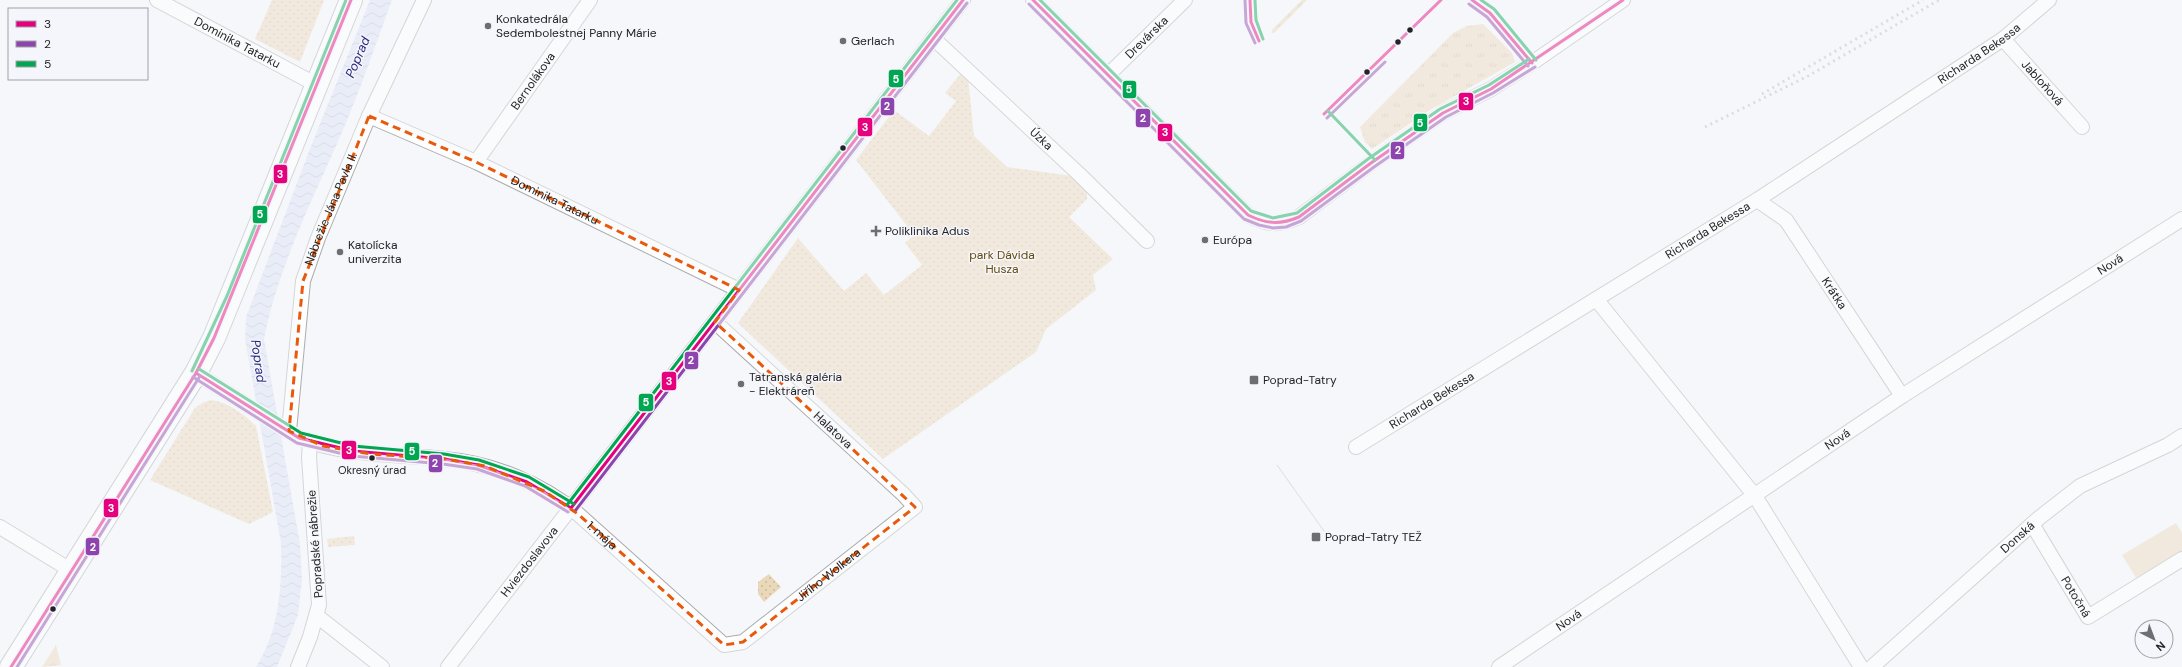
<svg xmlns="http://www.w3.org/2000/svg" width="2182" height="667" font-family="'DM Sans',sans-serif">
<defs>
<pattern id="grass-tufts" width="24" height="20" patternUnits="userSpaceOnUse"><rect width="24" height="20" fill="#ead8ba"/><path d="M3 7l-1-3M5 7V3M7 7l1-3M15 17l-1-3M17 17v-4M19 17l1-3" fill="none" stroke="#c9b9a0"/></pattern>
<pattern id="park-dots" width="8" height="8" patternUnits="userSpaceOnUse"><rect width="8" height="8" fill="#ead8ba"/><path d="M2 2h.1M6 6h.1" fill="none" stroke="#c9b9a0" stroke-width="1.8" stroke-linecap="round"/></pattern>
<pattern id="water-waves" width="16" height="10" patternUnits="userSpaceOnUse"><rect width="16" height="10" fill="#dadff6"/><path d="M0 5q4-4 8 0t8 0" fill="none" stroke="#bbbfd3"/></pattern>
</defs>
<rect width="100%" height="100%" fill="#f6f7fa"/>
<path fill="url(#grass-tufts)" d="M1302,0h5l-33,33h-2v-3z
M1483,24l29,29 3,9 -85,48 -58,39 -7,-7 -5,-15 93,-94 14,-7z
M56,645l5,20 -19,2z"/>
<path fill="url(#park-dots)" d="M272,0h52l-24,62 -45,-23z
M962,72l6,5 6,59 33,31 65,9 15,15v8l-18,18 44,42 -20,16 3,15 -50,39 -10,23 -153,107 -145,-136 60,-85 46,53 22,-18 18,22 38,-30 -17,-22 9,-8 -58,-75 38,-50 35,26 27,-35 -11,-8z
M211,400c17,2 34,15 45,26l17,86 -24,12 -99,-44 45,-72 9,-6z
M354,536l1,9 -27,2 -1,-8z
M769,574l12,13 -17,15 -6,-8v-12z"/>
<path fill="#ead8ba" d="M2176,523l6,10v18l-46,27 -14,-23z"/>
<path fill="url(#water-waves)" d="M370,0h22c-15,41 -29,82 -46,123 -30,70 -67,140 -82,216l36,205 2,35 -4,36 -21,52h-21c24,-38 26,-81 25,-124l-36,-204 1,-22 65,-171z"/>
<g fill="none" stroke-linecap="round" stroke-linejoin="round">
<g stroke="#abacae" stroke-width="16">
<g id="minor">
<path id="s1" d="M157,0l160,85"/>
<path d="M1033,0l215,215c19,10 31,11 51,2l72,-54 72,-50 48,-24 41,-26 91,-63"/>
<path id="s2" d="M933,38l146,136 68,67"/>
<path id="s3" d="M2003,39l79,88"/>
<path id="s4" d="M1108,75l77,-75"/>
<path id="s5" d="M369,116l107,46 263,128"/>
<path id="s6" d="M476,162l114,-162"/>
<path id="s7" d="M1757,200l29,20 116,176"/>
<path d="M1596,299l159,197 106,171"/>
<path id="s8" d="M196,373l103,65c47,18 96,16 145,21 47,4 98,24 134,55l146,131 19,-3 172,-135 -12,-13 -188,-172"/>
<path id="s9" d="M289,431l14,-150 15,-43 51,-122 55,-116"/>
<path id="s10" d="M1356,447l401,-247 246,-161 46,-39"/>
<path id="s11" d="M2032,524l56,93 94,-58"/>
<path d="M0,527l72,44"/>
<path d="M317,616l65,51"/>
<path d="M298,667l12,-30 9,-32 -10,-148 1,-15"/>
<path id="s12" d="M448,667l515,-667"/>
<path id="s13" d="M1499,667l403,-271 280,-177"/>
<path id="s14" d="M1872,667l167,-149 41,-32 88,-41 14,-9"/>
</g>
</g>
<g stroke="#abacae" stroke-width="24">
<path id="primary" d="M11,667l185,-294 18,-35 137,-338"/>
</g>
<use href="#minor" stroke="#fefefe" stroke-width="14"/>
<use href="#primary" stroke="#fefefe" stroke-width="22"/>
<path stroke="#bcbcbe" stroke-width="1" d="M1277,465l47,66"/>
<path stroke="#bcbcbe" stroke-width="3" stroke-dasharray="2 4" stroke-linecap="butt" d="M1762,94l161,-94
M1705,127l103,-51 131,-76"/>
<g stroke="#f5f6fb" stroke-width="6">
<path id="bus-1" d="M1033,0l215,215c18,9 32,10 51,2l72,-54 72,-50 48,-24 132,-89
M1250,0l1,22 8,19
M1472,0l18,13 42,50
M1324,114l117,-114
M196,373l103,65 54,13 91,8 34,6 49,17 44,26
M571,508l392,-508
M11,667l185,-294 18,-35 137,-338"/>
</g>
<g stroke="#f5f6fb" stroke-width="6">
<path id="bus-2" d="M1245,0l1,23 9,20
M1029,4l215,215 15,6 14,3 13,-1 15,-6 73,-54 72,-50 47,-24 42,-26
M1469,4l18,13 41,49
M1327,118l58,-56
M193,377l104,66 55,13 91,8 34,5 48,17 43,26
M575,511l392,-508
M17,667l183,-291"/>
</g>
<g stroke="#f5f6fb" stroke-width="6">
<path id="bus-3" d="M1040,0l211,211 22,7 24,-5 71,-54 72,-50 49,-24 40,-26
M1255,0l1,20 7,19
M1481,0l13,9 42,51
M1328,111l47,49
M199,369l102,64 52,13 91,8 35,6 50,17 45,27
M192,371l35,-75 119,-296
M567,505l390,-505"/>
</g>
<use href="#bus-1" stroke="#e5007d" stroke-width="3"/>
<use href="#bus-2" stroke="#8e44ad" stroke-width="3"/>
<use href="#bus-3" stroke="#00a651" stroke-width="3"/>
</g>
<path d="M0 0H2182V667H0ZM369,116l107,46 263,128 -24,32 200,185 -172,135 -19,3 -146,-131 -34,-23 -59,-25 -39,-7 -75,-5 -48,-8 -34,-15 14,-150z" fill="#f6f7fa" fill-opacity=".55" fill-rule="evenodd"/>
<path fill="none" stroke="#e8590c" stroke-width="3" stroke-dasharray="8 5" stroke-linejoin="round" d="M369,116l107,46 263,128 -24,32 200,185 -172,135 -19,3 -146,-131 -34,-23 -59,-25 -39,-7 -75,-5 -48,-8 -34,-15 14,-150z"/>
<g fill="#6e6e70" stroke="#f5f6fb" stroke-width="1.5">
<circle cx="488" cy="26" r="4"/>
<circle cx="843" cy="41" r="4"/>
<path d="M874 225h4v4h4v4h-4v4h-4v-4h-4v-4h4z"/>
<circle cx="1205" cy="240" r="4"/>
<circle cx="340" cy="252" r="4"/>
<rect x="1249" y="375" width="10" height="10" rx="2"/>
<circle cx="741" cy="384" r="4"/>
<rect x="1311" y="532" width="10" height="10" rx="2"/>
</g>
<g fill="#242426" stroke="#f5f6fb" stroke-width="1.5">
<circle cx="1410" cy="30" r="3.5"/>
<circle cx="1398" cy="42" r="3.5"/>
<circle cx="1367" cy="72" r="3.5"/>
<circle cx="843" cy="148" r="3.5"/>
<circle cx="372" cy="458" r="3.5"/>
<circle cx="53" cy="609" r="3.5"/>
</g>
<g text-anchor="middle" stroke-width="3" stroke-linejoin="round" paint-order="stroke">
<g font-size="11" fill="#242426" stroke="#f5f6fb">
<text x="372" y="474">Okresný úrad</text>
</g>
<g font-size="12" fill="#242426" stroke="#f5f6fb" text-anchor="start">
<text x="496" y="23">Konkatedrála<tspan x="496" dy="14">Sedembolestnej Panny Márie</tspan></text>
<text x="851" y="45">Gerlach</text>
<text x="885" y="235">Poliklinika Adus</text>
<text x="1213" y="244">Európa</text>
<text x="348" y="249">Katolícka<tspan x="348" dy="14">univerzita</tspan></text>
<text x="749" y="381">Tatranská galéria<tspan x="749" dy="14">- Elektráreň</tspan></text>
<text x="1263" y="384">Poprad-Tatry</text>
<text x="1325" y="541">Poprad-Tatry TEŽ</text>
</g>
<g font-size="12" fill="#242426" stroke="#f5f6fb">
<text dy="4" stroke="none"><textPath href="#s4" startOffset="54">Drevárska</textPath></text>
<text dy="4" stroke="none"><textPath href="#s1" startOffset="91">Dominika Tatarku</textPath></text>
<text dy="4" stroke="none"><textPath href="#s10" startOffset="737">Richarda Bekessa</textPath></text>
<text dy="4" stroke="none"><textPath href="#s6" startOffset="99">Bernolákova</textPath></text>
<text dy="4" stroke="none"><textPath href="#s3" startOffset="59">Jabloňová</textPath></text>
<text dy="4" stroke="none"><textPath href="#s2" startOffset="148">Úzka</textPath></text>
<text dy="4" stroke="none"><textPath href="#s5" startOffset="204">Dominika Tatarku</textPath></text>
<text dy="4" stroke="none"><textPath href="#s9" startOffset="228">Nábrežie Jána Pavla II.</textPath></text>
<text dy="4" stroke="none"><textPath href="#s10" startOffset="413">Richarda Bekessa</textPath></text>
<text dy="4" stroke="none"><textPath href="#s13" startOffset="732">Nová</textPath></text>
<text dy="4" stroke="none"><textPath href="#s7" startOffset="123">Krátka</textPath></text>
<text dy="4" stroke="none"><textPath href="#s10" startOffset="89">Richarda Bekessa</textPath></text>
<text transform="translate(833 430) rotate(43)" y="4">Halatova</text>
<text dy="4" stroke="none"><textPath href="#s13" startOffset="408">Nová</textPath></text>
<text dy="4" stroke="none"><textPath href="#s8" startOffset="448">1. mája</textPath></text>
<text dy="4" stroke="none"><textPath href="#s14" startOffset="195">Donská</textPath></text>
<text transform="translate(315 544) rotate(-94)" y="4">Popradské nábrežie</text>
<text dy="4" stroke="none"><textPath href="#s12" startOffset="133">Hviezdoslavova</textPath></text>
<text dy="4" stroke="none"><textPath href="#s8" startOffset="740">Jiřího Wolkera</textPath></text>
<text dy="4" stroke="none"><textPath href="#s11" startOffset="85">Potočná</textPath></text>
<text dy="4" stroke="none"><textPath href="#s13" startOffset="84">Nová</textPath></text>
</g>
<g font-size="12" fill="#674a09" stroke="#f5f6fb">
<text x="1002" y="259">park Dávida<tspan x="1002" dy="14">Husza</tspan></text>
</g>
<g font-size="13" font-style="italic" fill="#29297e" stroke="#f5f6fb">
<text transform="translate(357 57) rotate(-67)" y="5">Poprad</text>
<text transform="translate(259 361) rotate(82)" y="5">Poprad</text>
</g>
</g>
<g stroke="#f5f6fb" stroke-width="1.5">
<rect x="888" y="69" width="16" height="19" rx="4" fill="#00a651"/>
<rect x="1122" y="80" width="15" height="19" rx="4" fill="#00a651"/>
<rect x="1458" y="92" width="16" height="19" rx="4" fill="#e5007d"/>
<rect x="880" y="97" width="15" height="19" rx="4" fill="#8e44ad"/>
<rect x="1135" y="108" width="16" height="20" rx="4" fill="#8e44ad"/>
<rect x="1413" y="113" width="15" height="19" rx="4" fill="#00a651"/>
<rect x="857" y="117" width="16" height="20" rx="4" fill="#e5007d"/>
<rect x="1157" y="123" width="16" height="19" rx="4" fill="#e5007d"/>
<rect x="1390" y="141" width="15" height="19" rx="4" fill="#8e44ad"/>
<rect x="273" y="164" width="15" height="20" rx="4" fill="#e5007d"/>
<rect x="252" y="205" width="16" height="19" rx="4" fill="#00a651"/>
<rect x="684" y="351" width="15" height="19" rx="4" fill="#8e44ad"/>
<rect x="661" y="371" width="16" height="20" rx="4" fill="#e5007d"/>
<rect x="638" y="393" width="16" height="19" rx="4" fill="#00a651"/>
<rect x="341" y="440" width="16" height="20" rx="4" fill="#e5007d"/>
<rect x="404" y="442" width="16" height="19" rx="4" fill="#00a651"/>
<rect x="428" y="454" width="15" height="19" rx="4" fill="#8e44ad"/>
<rect x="103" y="498" width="16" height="20" rx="4" fill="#e5007d"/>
<rect x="85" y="537" width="15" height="19" rx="4" fill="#8e44ad"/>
</g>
<g font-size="11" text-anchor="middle" font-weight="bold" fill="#fff">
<text x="896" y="83">5</text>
<text x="1129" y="93">5</text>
<text x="1466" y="105">3</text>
<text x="887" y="110">2</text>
<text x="1143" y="122">2</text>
<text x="1420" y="127">5</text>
<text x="865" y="131">3</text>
<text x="1165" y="136">3</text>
<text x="1398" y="154">2</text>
<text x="280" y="178">3</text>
<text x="260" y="218">5</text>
<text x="691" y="364">2</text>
<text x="669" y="385">3</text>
<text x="646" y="406">5</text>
<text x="349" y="454">3</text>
<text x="412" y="455">5</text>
<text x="435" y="467">2</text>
<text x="111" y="512">3</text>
<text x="93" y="551">2</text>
</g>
<rect x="8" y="8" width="140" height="72" fill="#f5f6fb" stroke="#a1a2a6"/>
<rect x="16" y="21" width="20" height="6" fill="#e5007d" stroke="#a1a2a6"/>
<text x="44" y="28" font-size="12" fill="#242426">3</text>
<rect x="16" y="41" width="20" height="6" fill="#8e44ad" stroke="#a1a2a6"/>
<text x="44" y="48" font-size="12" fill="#242426">2</text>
<rect x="16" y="61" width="20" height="6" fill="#00a651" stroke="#a1a2a6"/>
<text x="44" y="68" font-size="12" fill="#242426">5</text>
<g transform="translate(2154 639) rotate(138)"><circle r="19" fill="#f5f6fb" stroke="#a1a2a6"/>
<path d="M0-3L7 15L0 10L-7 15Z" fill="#6e6e70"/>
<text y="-6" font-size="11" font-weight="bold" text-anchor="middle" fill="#242426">N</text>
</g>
</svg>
